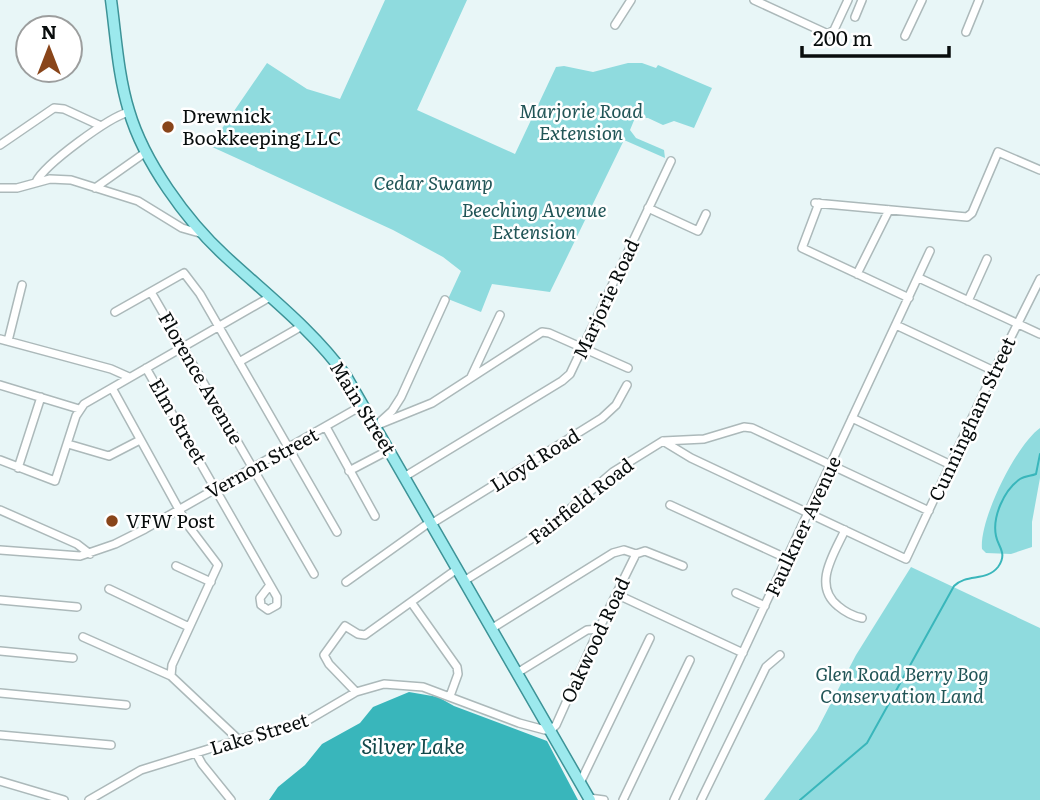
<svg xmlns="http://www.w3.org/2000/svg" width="1040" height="800" font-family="Literata,serif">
<rect width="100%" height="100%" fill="#e8f6f7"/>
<path fill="#8fdbde" d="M385,0h82l-50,110 98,44 41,-87 8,-1 29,6 35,-9h14l14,5 2,-3 54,23 -18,40 -20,-7 -11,4 -15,-7h-13l-5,12 6,8 28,12 1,8 -41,-18 -74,152 -58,-8 -11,28 -33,-13 13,-28 -18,-14 -50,-27 -183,-84 57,-83 40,26 33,10z
M1040,428v50l-8,44v25l-21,7 -25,-1 -4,-4c-3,-29 34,-104 58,-121z
M911,567l129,61v172h-276l53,-70 39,-75z"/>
<path fill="#39b6bb" d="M409,692l29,5 16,9 93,35 31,59h-309l9,-13 27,-22 17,-21 38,-21 13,-16z"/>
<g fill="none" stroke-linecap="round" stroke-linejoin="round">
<path stroke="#39b6bb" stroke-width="2" d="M800,800l67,-57 87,-157c13,-13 32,-4 44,-19 10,-14 0,-20 -2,-31 -4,-19 8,-46 24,-57 5,-3 11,-3 16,-5l4,-20"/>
<g stroke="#acb9ba" stroke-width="10">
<path id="minor" d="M754,0l74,34 6,-4 14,-30
M855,17l7,-17
M615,25l16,-25
M966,32l13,-32
M905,36l17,-36
M0,145l54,-37 10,1 37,17
M36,182c9,-18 73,-65 93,-70
M0,188h17l33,-9 21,1 67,21 44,27 21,6
M95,188l51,-36
M815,203l152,14 5,-4 26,-61 42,18
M819,203l-17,45 107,50
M648,208l50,23 8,-17
M857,274l32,-64
M919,278l121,56
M151,292l163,282
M968,301l19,-42
M115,312l69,-39 16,21 137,238
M896,325l98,46
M0,339l111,30 18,8
M8,341l14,-56
M239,362l63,-36
M146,368l131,229v8l-9,5 -7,-5 -1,-7 10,-13
M471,377l29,-62
M0,385l79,24
M112,388l75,136 31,41 -46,100 -1,11
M852,418l99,47
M381,421l11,-10 9,-14 44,-97
M375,426l57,-23 110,-71 7,1 79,35
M326,427l49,89
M663,441l28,17 215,101 88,-188 46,-92
M68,444l41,12 31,-16
M0,460l55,21 21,-65 8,-12 186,-107
M18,468l23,-71
M349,471l40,-21
M404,477l158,-96 8,-7 101,-213
M670,505l118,54
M0,510l77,34 13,10
M431,524l171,-106 14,-13 11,-20
M845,530c-11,24 -33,55 -7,76 7,6 14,10 24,12
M0,550l80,6 35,-12 30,-15 218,-124
M176,566l35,16
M464,581l80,-50 69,-59 50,-31 41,-2 40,-12 8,1 177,83
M346,582l84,-60
M109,589l80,38
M736,593l29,13
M616,594l127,59
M0,600l77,7
M411,602l46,65 1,7 -8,22
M491,629l122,-76 11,-3 12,4
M83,637l88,39 68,64
M0,651l73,7
M517,673l70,-43 12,-1
M356,692l-27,-28 -5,-9 21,-29 13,8 7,1 92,-66
M0,693l126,12
M0,735l111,10
M196,753l6,11 29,36
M0,781l64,19
M580,783l70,-145
M589,798l15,2
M89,800l52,-30 116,-36 48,-12 51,-30 28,-8 39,3 96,36 26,7 7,-1 4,-4 43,-96 37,-75 9,-3 38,15
M623,800l67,-140
M674,800l256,-549
M701,800l65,-133 14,-12"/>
</g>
<g stroke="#3d9397" stroke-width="13">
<path id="major" d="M111,0c5,37 7,75 18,111 15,51 57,109 96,145 41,38 88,74 121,120l244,424"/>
</g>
<use href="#minor" stroke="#fff" stroke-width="7"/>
<use href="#major" stroke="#9ce9ed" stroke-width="10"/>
</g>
<g fill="#89451a" stroke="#fff" stroke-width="2.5">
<circle cx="168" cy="127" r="7"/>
<circle cx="112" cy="521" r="7"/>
</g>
<g text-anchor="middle" stroke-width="5" stroke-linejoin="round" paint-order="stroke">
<g font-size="19" font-style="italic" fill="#215557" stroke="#fff">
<text x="581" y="118">Marjorie Road<tspan x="581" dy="22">Extension</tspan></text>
<text x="433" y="190">Cedar Swamp</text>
<text x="534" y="217">Beeching Avenue<tspan x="534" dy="22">Extension</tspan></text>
<text x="902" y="681">Glen Road Berry Bog<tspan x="902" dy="22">Conservation Land</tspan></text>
</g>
<g font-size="19" fill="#080d0d" stroke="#fff" text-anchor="start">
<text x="182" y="123">Drewnick<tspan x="182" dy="22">Bookkeeping LLC</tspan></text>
<text x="126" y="528">VFW Post</text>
</g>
<g font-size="19" fill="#080d0d" stroke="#fff">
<text transform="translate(606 299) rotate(-65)" y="7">Marjorie Road</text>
<text transform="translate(201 378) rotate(60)" y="7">Florence Avenue</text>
<text transform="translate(363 408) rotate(58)" y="7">Main Street</text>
<text transform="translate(972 419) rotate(-65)" y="7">Cunningham Street</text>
<text transform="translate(178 421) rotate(60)" y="7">Elm Street</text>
<text transform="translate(535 460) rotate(-32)" y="7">Lloyd Road</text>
<text transform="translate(262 463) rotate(-29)" y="7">Vernon Street</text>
<text transform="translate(581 501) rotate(-38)" y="7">Fairfield Road</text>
<text transform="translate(803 526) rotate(-65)" y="7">Faulkner Avenue</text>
<text transform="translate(595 640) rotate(-65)" y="7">Oakwood Road</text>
<text transform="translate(259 734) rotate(-17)" y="7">Lake Street</text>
</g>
<g font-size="21" font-style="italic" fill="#114749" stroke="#fff">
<text x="413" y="754">Silver Lake</text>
</g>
</g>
<g transform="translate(49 49)"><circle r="33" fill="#ffffff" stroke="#9c9e9e" stroke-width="2"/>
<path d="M0-5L12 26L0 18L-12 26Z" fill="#89451a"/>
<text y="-10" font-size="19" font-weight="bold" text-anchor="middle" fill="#080d0d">N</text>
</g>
<path d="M802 46v10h147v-10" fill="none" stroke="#080d0d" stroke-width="3.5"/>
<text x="813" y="46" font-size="21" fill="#080d0d" stroke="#ffffff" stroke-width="5" paint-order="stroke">200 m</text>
</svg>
